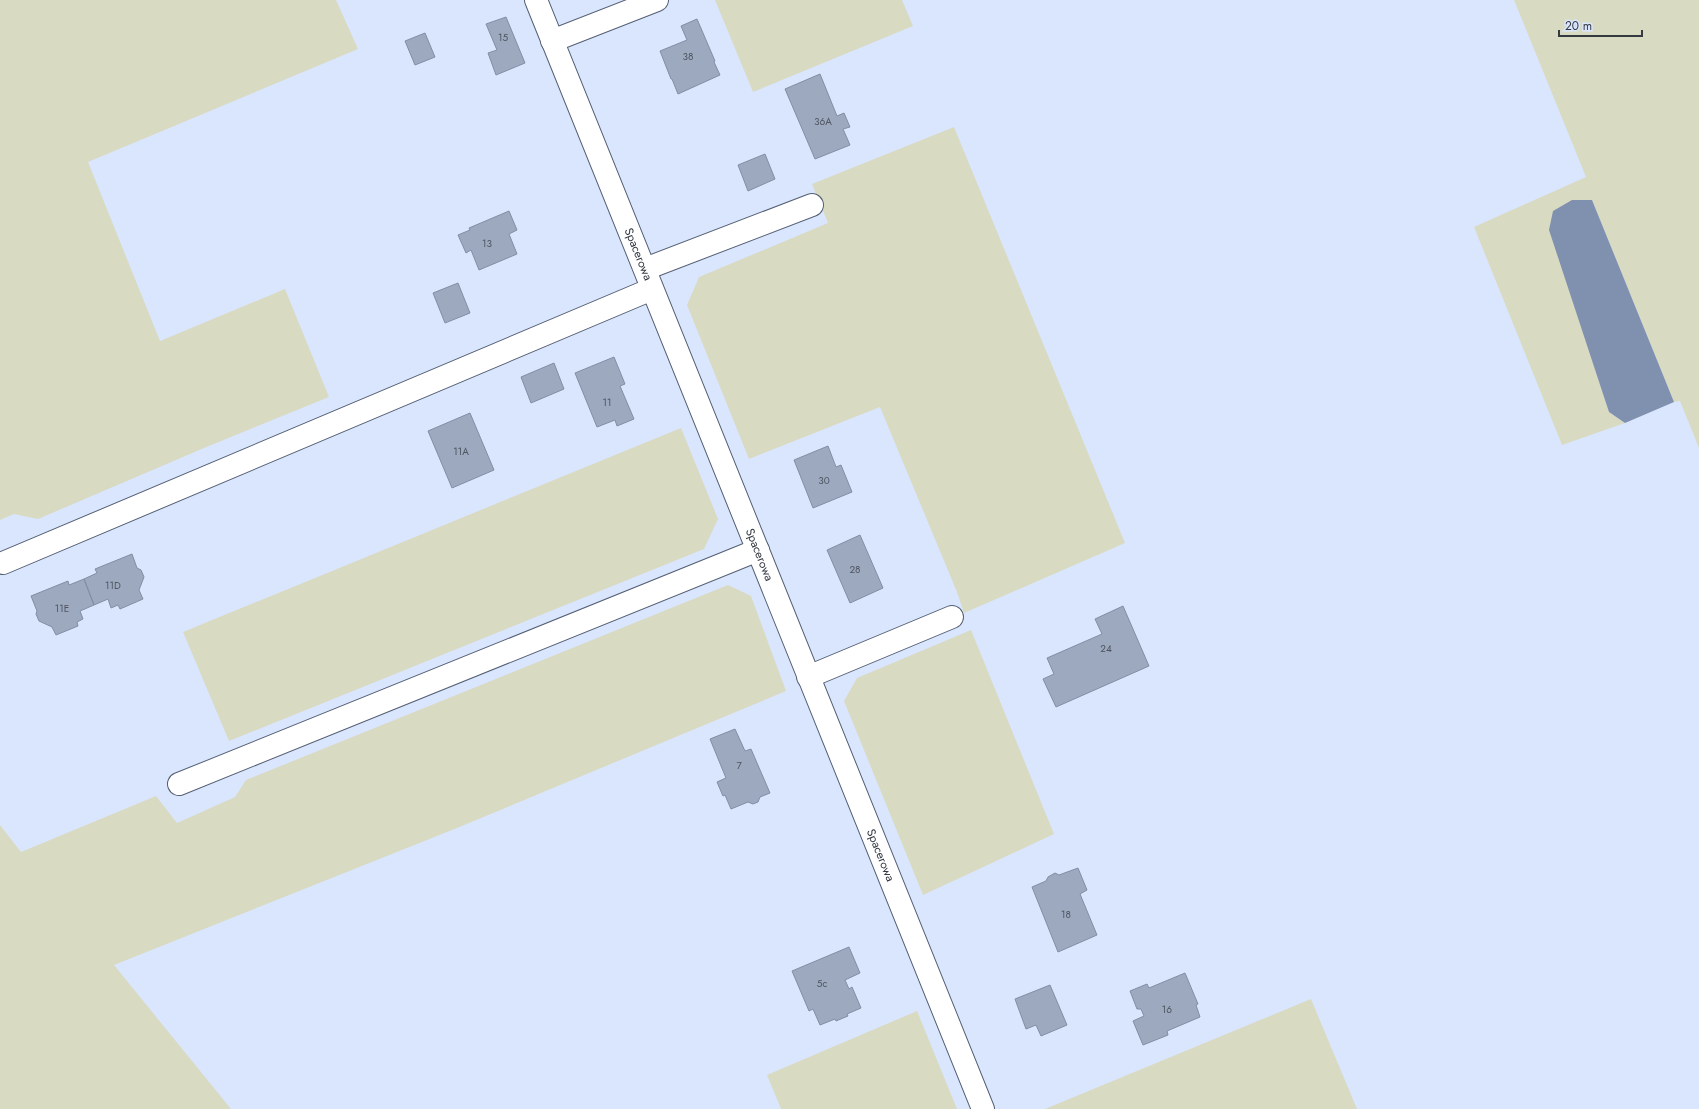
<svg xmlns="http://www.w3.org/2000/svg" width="1699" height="1109" font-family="Jost,sans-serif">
<rect width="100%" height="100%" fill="#d9e6fe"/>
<path fill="#d9dac2" d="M0,0h336l22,49 -270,113 72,179 125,-52 44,108 -125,51 -166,71 -24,-5 -14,6z
M715,0h187l11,26 -160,66z
M1514,0h185v448l-19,-47 -6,1 -82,-202 -11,124 28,88 16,11 -63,22 -88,-218 112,-50z
M954,127l171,416 -161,70 -7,-21 -77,-185 -131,52 -62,-154 12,-28 129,-54 -16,-39z
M681,428l37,91 -14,30 -475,192 -46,-109z
M728,585l23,11 35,95 -329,137 -343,137 117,144h-231v-284l21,27 135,-56 21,27 58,-26 11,-17z
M971,630l83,204 -131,61 -79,-194 13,-23z
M1311,999l46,110h-312z
M917,1011l40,98h-176l-14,-34z"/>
<path fill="#8090af" d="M1572,200h20l82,202 -49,21 -16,-11 -60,-182 4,-19z"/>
<path fill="#9da9bf" stroke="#828ea3" d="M506,17l19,46 -29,12 -8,-22 9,-3 -11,-26z
M697,19l18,42 -1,1 6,13 -42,19 -6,-15h-1l-11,-28 27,-11 -6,-14z
M425,33l10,24 -20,8 -10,-24z
M820,74l17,42 7,-3 6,14 -7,2 7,16 -35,14 -30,-70z
M765,154l10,25 -27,12 -10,-26z
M509,211l8,19 -8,4 8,20 -38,16 -8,-20 -5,3 -8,-18 12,-5 -1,-2z
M458,283l12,30 -25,10 -12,-30z
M614,357l11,27 -5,2 14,33 -17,7 -2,-6 -18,7 -22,-54z
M554,363l10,26 -33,14 -10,-26z
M470,413l24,57 -42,18 -24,-57z
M828,446l8,21 5,-2 11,27 -39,16 -19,-48z
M860,535l23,53 -33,15 -23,-53z
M132,554l5,14 4,2 3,7 -5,13 4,9 -23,10 -2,-4 -7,3 -3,-9 -14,6 -10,-26 13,-6 -2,-4z
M84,579l10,26 -14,6 3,8 -6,3 1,4 -22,9 -4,-8 -13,-6 -3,-7 1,-3 -6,-15 37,-15 1,4z
M1123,606l26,60 -93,41 -13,-28 11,-5 -7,-16 55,-24 -7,-15z
M735,729l10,22 6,-2 19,44 -10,4 -2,5 -5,2 -5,-2 -17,7 -6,-14 -2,1 -6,-14 9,-4 -16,-39z
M1078,868l9,22 -7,4 17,41 -39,17 -26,-65 14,-6 2,-4 7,-4 4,2z
M849,947l11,26 -15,7 4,9 3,-2 9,21 -14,6 1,2 -12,5 -1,-2 -15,6 -7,-16 -4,2 -17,-40z
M1185,973l13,31 -2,1 4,12 -33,14 1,4 -25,10 -10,-24 11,-5 -3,-7h-4l-7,-18 17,-7 2,4z
M1050,985l17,40 -26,11 -5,-11 -10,4 -11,-30z"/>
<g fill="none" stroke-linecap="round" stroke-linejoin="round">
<g stroke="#545f73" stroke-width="24">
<g id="minor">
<path id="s1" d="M536,0l447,1109"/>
<path d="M552,41l105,-41"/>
<path d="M645,269l167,-64"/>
<path d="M3,563l649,-274"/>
<path d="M808,677l144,-60"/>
<path d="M179,784l579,-234"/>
</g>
</g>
<use href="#minor" stroke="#fff" stroke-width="22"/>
</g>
<g text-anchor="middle" stroke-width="3.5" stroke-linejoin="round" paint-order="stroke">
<g font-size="10" fill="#4e5561">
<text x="503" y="41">15</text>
<text x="688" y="60">38</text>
<text x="823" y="125">36A</text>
<text x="487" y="247">13</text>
<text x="607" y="406">11</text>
<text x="461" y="455">11A</text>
<text x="824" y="484">30</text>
<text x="855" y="573">28</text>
<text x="113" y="589">11D</text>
<text x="62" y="612">11E</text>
<text x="1106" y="652">24</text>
<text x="739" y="769">7</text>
<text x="1066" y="918">18</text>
<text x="822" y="987">5c</text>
<text x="1167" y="1013">16</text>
</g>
<g font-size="12" fill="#343942" stroke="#d9e6fe">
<text dy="4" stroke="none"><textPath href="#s1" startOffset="274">Spacerowa</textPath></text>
<text dy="4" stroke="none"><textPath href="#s1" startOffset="598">Spacerowa</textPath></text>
<text dy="4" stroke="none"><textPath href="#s1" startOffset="922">Spacerowa</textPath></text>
</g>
</g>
<path d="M1559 30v6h83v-6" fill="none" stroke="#343942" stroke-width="2"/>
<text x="1565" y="30" font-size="12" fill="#343942" stroke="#d9e6fe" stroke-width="3" paint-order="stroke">20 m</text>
</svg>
